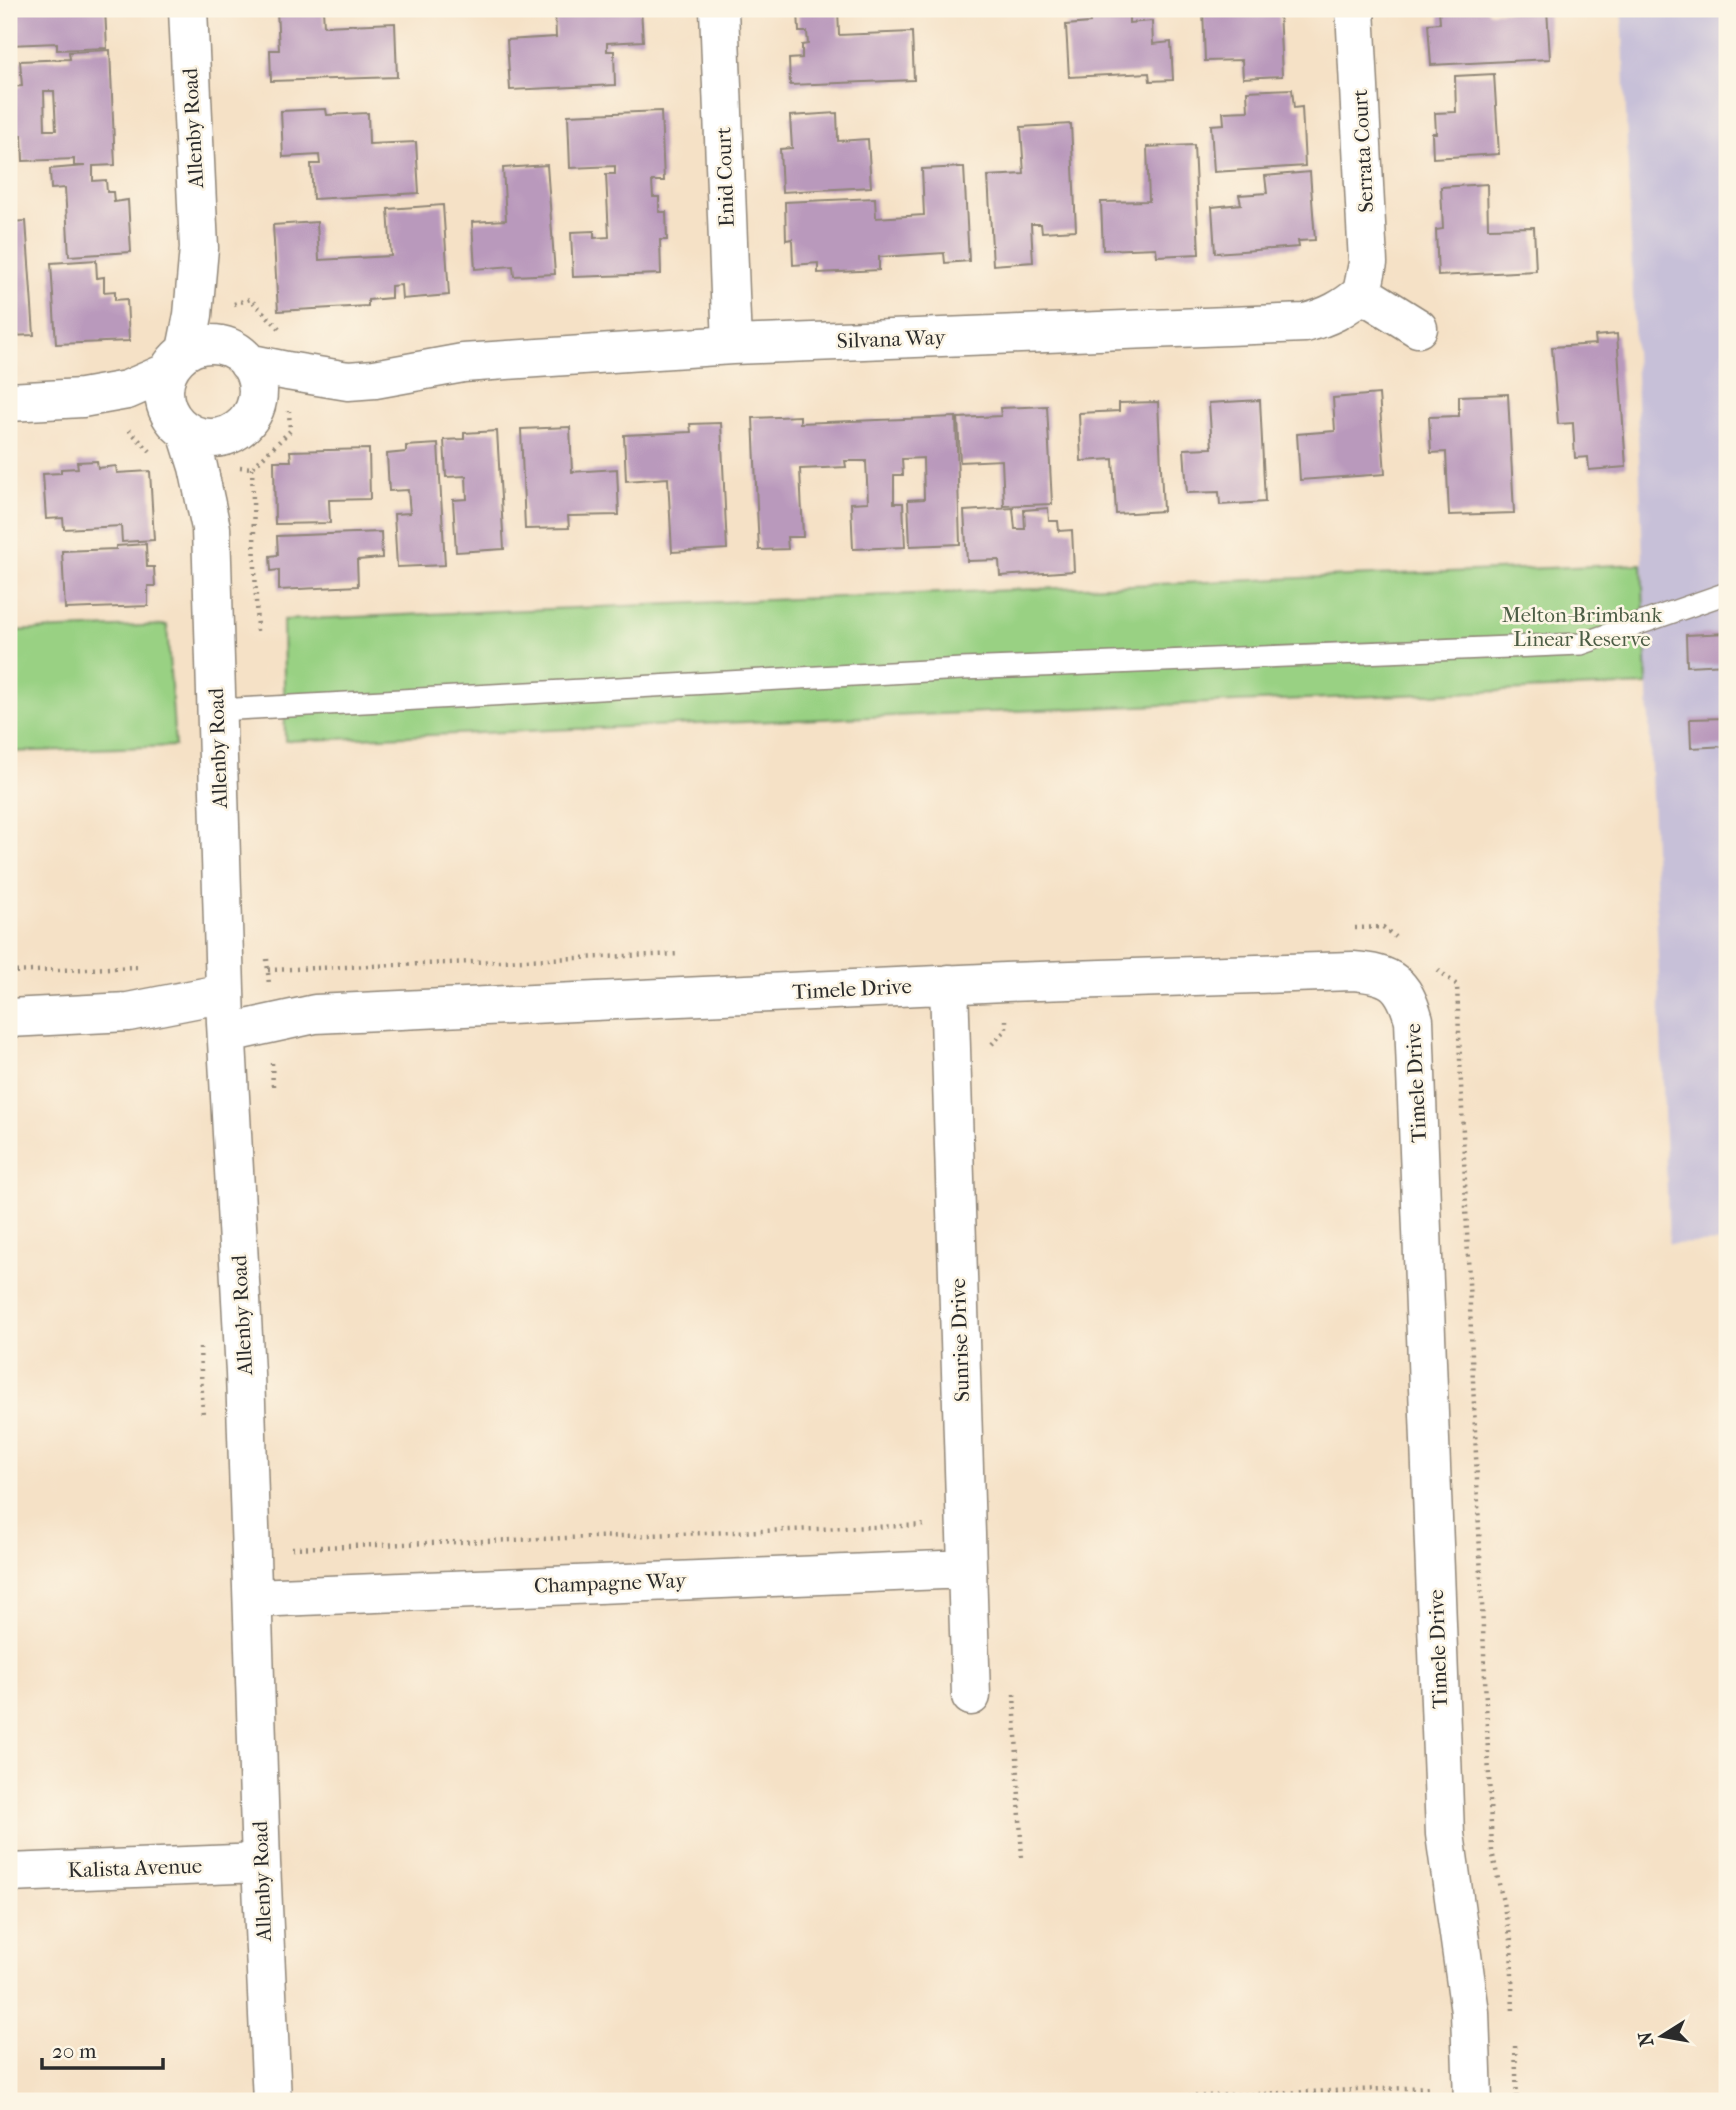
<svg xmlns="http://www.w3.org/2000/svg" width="1736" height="2110" font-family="'IM FELL French Canon',serif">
<rect width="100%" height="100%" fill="#fcf5e5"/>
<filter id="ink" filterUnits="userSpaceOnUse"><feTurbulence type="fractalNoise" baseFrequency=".0143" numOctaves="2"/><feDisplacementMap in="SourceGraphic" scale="14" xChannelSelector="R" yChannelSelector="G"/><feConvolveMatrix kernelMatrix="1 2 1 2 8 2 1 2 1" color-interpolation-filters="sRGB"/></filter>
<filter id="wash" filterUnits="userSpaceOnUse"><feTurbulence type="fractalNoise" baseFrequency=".00686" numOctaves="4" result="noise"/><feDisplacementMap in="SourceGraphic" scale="28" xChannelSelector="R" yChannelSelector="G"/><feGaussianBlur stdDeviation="1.57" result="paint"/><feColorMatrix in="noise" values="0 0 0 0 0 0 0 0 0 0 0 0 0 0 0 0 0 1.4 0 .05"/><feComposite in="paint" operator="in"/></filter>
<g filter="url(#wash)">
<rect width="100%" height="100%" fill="#f5e1c6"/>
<path fill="#c7c0d8" d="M1622,9h105v1233l-58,2z"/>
<path fill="#99d183" stroke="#627e57" stroke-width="2" d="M1642,564l5,121 -1362,56 -2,-121z
M167,625l8,121 -166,6v-121z"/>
<g id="blocks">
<path fill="#b999bc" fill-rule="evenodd" d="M9,9h96l2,39 -50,2v-7l-48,2z
M277,9h46l1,17 71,-3 2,54 -126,4 -1,-31h9z
M555,9h86l2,32 -36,2v8h7l1,34 -105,5 -3,-50 49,-3z
M798,9h40l1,26 73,-3 2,48 -124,5 -1,-26 13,-1v-13l6,-1 -1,-12h-8z
M1203,9h76l3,67 -39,2 -1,-18 -37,1z
M1439,9h49v3l59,-3 3,50 -119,6 -3,-41 12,-1z
M1129,12v11l23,-2 1,23 18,-2 2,38 -23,1 -1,-8 -80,4 -3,-52 24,-2 -1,-9z
M110,50l5,115 -22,1v15l13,-1 1,12h6l1,10 14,-2 3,52 -62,4 -4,-68 -14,1 -1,-20 35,-3h-11v-7l-51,2 -1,-26 -13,1v-49l13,-1 -2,-25 50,-2 -1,-7zM44,91h10l2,39h-11z
M1494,74l5,80 -66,4 -1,-25h4l-1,-20 21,-1 -1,-36z
M1292,89l2,19 8,-1 3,59 -91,6 -3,-47 13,-1 -1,-12 25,-1 -1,-20z
M326,109l1,6 41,-2 1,31 47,-2 3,51 -106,6 -2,-35h9l-1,-9 -36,2 -2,-46z
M661,111l3,70h-12l1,16h6v15h7l1,28h-7l1,34 -88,3 -2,-45 23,-1v7l15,-1 -3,-63h9v-8l-45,2 -2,-53z
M837,113l1,28 30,-2 3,48 -89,5 -2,-43 12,-1 -2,-32z
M1071,124l5,106 -34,2 -1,-8h-10l2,38 -40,3 -5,-89 36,-2 -3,-47z
M1194,145l5,109 -42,2 -1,-8 -53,2 -2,-48 48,-1 -2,-54z
M547,165l8,109 -41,2 -1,-10 -38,3 -3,-47 34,-2 -3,-52z
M964,167l5,94 -24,2 -1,-10 -65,4v13l-61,3v-10l-25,2 -1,-26 -6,1 -1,-38 90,-4 1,20 48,-3 -2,-46z
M1310,172l5,68 -17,1 1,6 -84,6 -3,-46 29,-3 -2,-9 28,-2 -2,-17z
M1487,184l1,44 46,-1 2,44 -98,5 -2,-46 7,-1 -2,-42z
M443,205l6,90 -47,4 -1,-14 -10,1v12l-23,2v6l-90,5 -5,-86 44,-3 2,38 72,-4 -3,-47z
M26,221l8,114 -25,1v-114z
M96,260l1,18 7,-1v15l11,-1v9l12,-1 2,42 -73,3 -5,-81z
M1617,334l9,133 -37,3 -1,-13 -13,1 -2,-35 -15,1 -6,-77 44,-3 -1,-8z
M1379,394l6,80 -85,6 -3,-46 38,-3 -2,-33z
M1508,394l6,119 -65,2 -3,-63 -15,1 -2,-36 30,-1v-20z
M1260,400l5,102 -45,3 -1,-13 -32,1 -3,-44 28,-1 -3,-45z
M1158,402l5,109 -47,3 -3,-55 -32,2 -2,-48 40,-2v-8z
M1047,406l5,98 -48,2 -2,-46 -42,2 -2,-44 43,-2 -1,-8z
M800,416v7l156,-6 4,127 -50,2 -2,-46 16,-1 -1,-41 -21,1 1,16h-9v28h9l2,44 -52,2 -2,-46 17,-1 -2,-41h-21l1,6 -46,2 3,68h-16l1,12 -29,1 -6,-132z
M721,423l6,126 -55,3 -4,-74 -42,3 -2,-46 67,-3 -1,-8z
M570,427l2,45 45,-3 2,46 -51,1 1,12 -44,1 -4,-100z
M497,431l7,118 -48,3 -3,-52 14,-1 -1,-23 -20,1 -2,-37 20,-1v-6z
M438,444l7,121 -48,2 -3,-53 16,-1 -2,-23 -19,1 -2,-37 19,-2v-6z
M369,449l1,50 -41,1 1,23 -55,1 -1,-63h17l-1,-10z
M97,461l1,7 18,-2 1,7 33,-2 4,69 -32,2 -1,-16 -57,3 -1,-11 -17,1 -3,-45 18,-1v-4l17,-1 -1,-6z
M1013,508l2,21h10l-1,-19 24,-2 1,13h9l1,10 13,-1 2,41 -74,5 -1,-16 -32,1 -3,-50z
M381,532l1,26 -25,2 1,26 -79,4v-20l-8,1 -1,-15 8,-1 -1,-19z
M9,540h2l2,36h-4z
M146,544l1,23h7l1,19h-7v20l-83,3 -3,-58 54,-2v-3z
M1727,633v31l-40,2 -1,-31z
M1727,718v28l-36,2 -1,-29z"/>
</g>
</g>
<g filter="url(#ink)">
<use href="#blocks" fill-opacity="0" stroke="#908678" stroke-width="2"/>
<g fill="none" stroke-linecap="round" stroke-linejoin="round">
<g stroke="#908678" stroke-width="24">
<path id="lane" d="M217,710l745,-41 619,-25 146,-51"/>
</g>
<g stroke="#908678" stroke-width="41">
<path id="street" d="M719,9l13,336
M1355,9l13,254 -6,30
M164 391a47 47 0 1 1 94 0a47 47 0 1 1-94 0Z
M186,350l7,-35 6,-67 -11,-239
M248,363l39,8 61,10 27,-2 88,-16 269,-18 573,-22c23,-6 39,-14 57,-30l56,35
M9,402l73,-4 45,-8 39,-17
M187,432l11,35 13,61 15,495 19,350 16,490 11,238
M949,984l22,712
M9,1018l119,-6 97,-19
M228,1033l87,-19 690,-32 348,-11c38,3 50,11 61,49l31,814 25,178 3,89
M253,1598l714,-29
M9,1873l252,-10"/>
</g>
<path stroke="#908678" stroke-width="4.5" stroke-dasharray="2 5" stroke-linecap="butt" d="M234,304l16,-5 29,29
M129,430l21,21
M240,467l12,1 38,-37 -1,-20
M252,468l5,164
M1355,928l28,-1 12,10
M267,959l2,26
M268,970l411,-16
M1438,970l19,15 35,866 19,89 2,73
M9,972l128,-5
M992,1044l14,-14v-10
M272,1063l1,23
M200,1348l3,69
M292,1548l635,-23
M1014,1694l8,166
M1515,2046l2,55
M1083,2101l349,-14"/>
<use href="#lane" stroke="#fff" stroke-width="21"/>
<use href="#street" stroke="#fff" stroke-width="38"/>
</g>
</g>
<g text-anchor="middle" stroke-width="5" stroke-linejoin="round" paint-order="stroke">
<g font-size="21" fill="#2b2b2b" stroke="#fcf5e5">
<text transform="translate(193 128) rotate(-93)" y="7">Allenby Road</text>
<text transform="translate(1363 151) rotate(-93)" y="7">Serrata Court</text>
<text transform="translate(725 177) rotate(-92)" y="7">Enid Court</text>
<text transform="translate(891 339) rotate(-2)" y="7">Silvana Way</text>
<text transform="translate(218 748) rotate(-92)" y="7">Allenby Road</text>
<text transform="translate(852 989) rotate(-3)" y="7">Timele Drive</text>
<text transform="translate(1416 1083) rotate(-93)" y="7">Timele Drive</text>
<text transform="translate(242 1315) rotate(-93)" y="7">Allenby Road</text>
<text transform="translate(960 1340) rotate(-92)" y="7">Sunrise Drive</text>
<text transform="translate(610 1583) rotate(-2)" y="7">Champagne Way</text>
<text transform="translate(1438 1649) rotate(-92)" y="7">Timele Drive</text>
<text transform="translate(135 1868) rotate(-2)" y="7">Kalista Avenue</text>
<text transform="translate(262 1881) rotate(-92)" y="7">Allenby Road</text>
</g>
<g font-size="21" fill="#4c5d45" stroke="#fcf5e5">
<text x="1582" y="622">Melton-Brimbank<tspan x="1582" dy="24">Linear Reserve</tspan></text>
</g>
</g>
<rect width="1736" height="2110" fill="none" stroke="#fcf5e5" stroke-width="35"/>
<g transform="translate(1662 2036) rotate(259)" stroke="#fcf5e5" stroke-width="5" paint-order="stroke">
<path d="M0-5L12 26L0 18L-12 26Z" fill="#2b2b2b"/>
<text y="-10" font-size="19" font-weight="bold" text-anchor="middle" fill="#2b2b2b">N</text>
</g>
<path d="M42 2058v10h121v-10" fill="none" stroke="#2b2b2b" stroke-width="3.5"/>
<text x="52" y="2058" font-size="21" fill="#2b2b2b" stroke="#fcf5e5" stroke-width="5" paint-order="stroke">20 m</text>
</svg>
